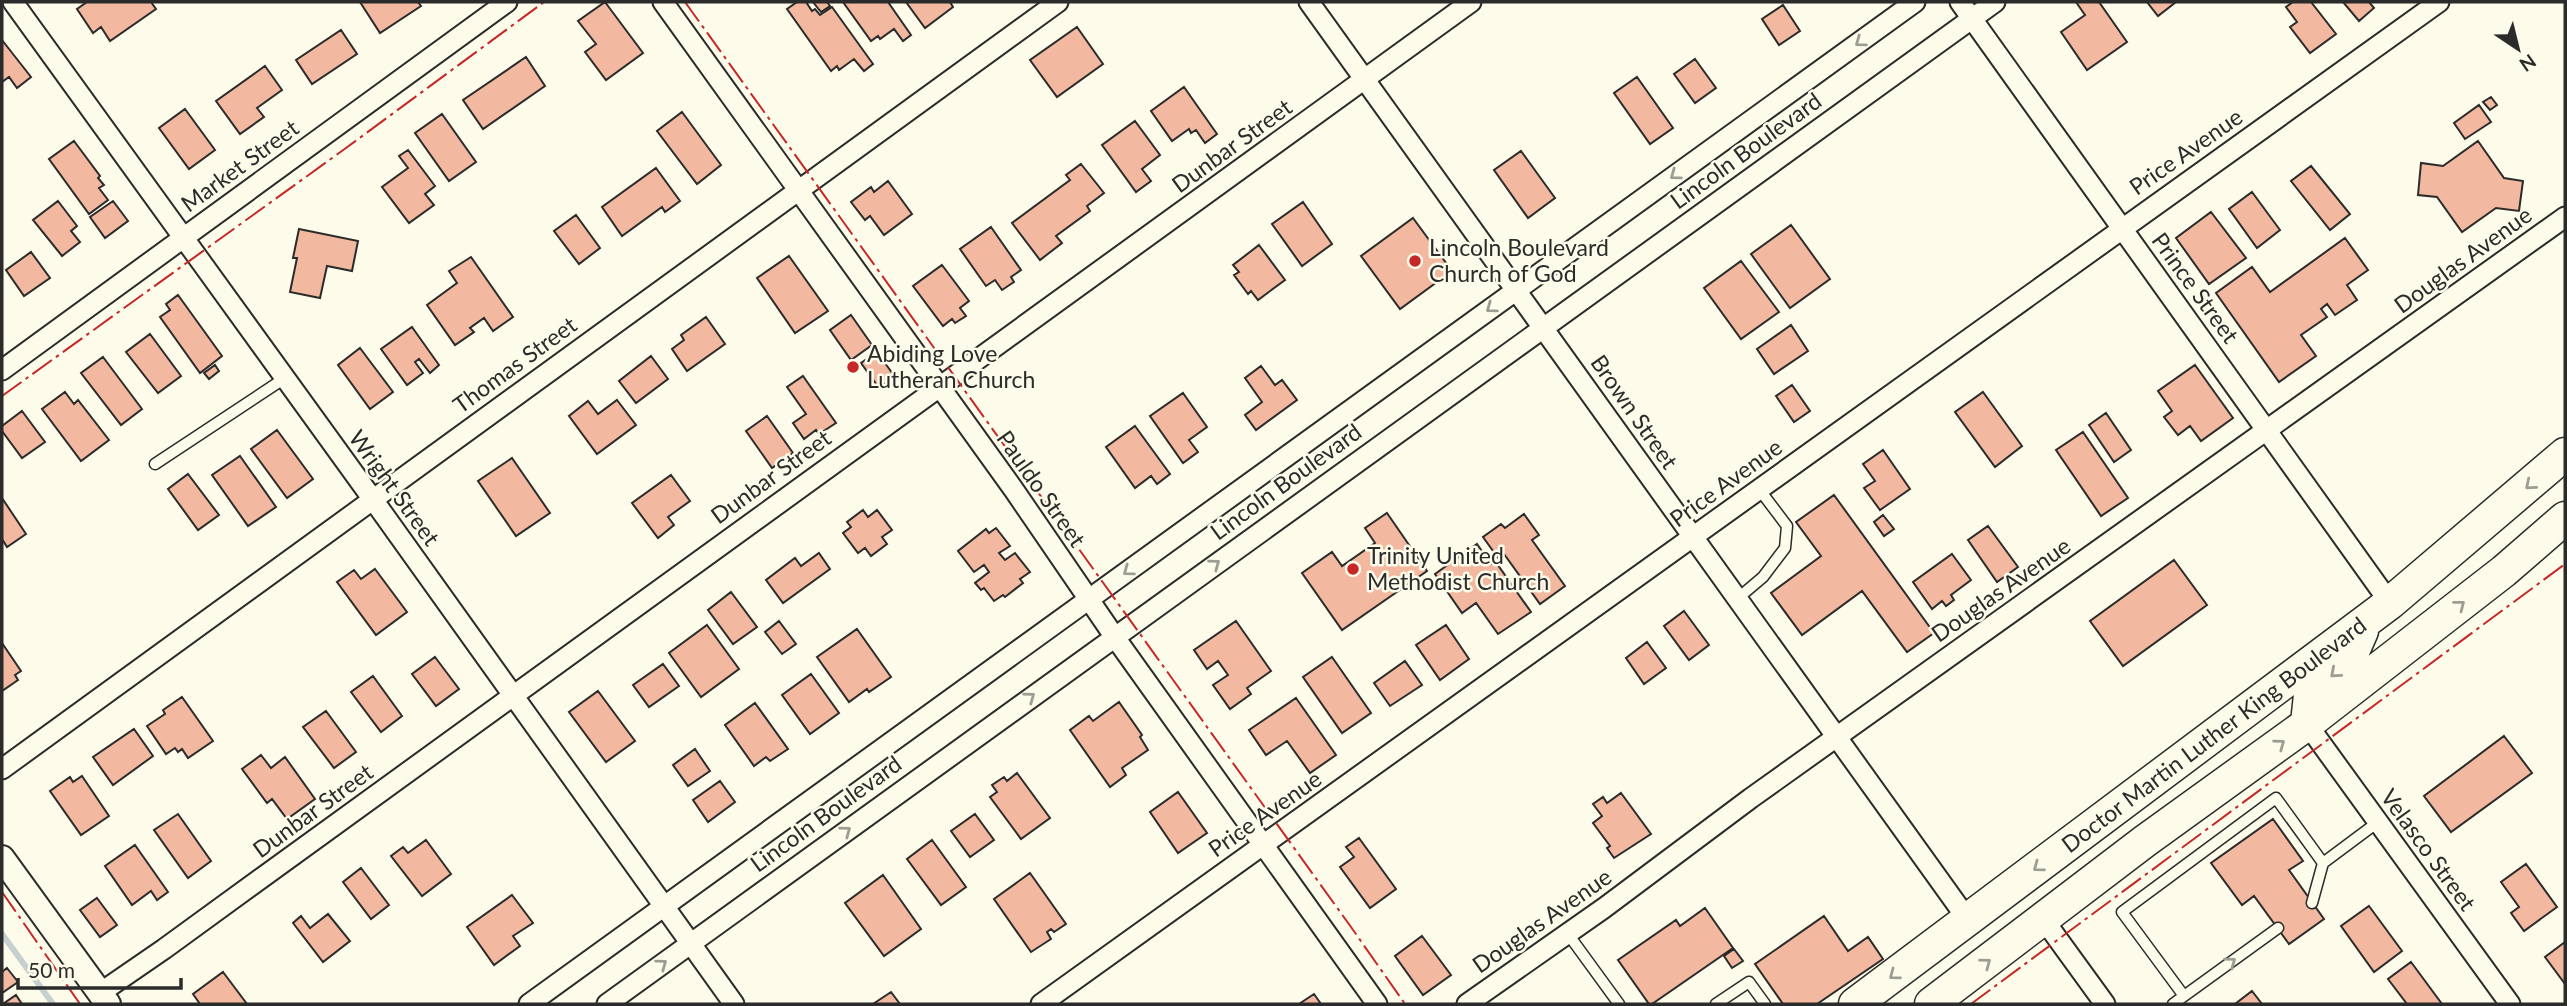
<svg xmlns="http://www.w3.org/2000/svg" width="2567" height="1006" font-family="Lato,sans-serif">
<rect width="100%" height="100%" fill="#fdfbea"/>
<g fill="none" stroke-linecap="round" stroke-linejoin="round">
<path stroke="#c7d0d0" stroke-width="6" d="M2,934l51,70"/>
</g>
<path fill="#f2b8a0" stroke="#2b2b2b" stroke-width="2" d="M87,2h64l5,7 -46,32 -9,-14 -8,6 -16,-24z
M360,2h58l3,4 -41,27z
M605,2l38,51 -37,27 -21,-28 11,-8 -18,-23z
M797,2h9l6,9 3,-2 5,6 12,-8 41,57 -9,7 -10,-12 -15,11 -2,-4 -6,5 -44,-62z
M813,2h14l3,4 -9,6z
M843,2h45l23,33 -8,6 -9,-12 -14,10 -2,-3 -7,5z
M906,2h44l3,5 -28,21z
M2076,2h23l28,40 -40,28 -26,-38 24,-17z
M2147,2h29l-18,14z
M2293,2h18l25,32 -26,19 -20,-26 7,-5 -11,-15z
M2343,2h26l5,6 -15,13z
M1783,5l17,26 -21,14 -17,-26z
M1077,27l26,37 -46,33 -27,-37z
M341,30l16,24 -45,30 -16,-24z
M2,40l29,37 -14,11 -8,-11 -7,5z
M526,57l19,29 -62,43 -20,-29z
M1695,59l21,29 -21,15 -21,-29z
M265,66l17,24 -25,18 7,9 -24,17 -24,-33z
M1637,77l36,51 -23,16 -36,-51z
M1184,87l33,47 -12,9 -9,-13 -5,3 -2,-4 -17,12 -21,-30z
M2491,97l6,8 -7,5 -7,-8z
M2479,105l12,17 -26,17 -11,-16z
M185,109l30,41 -26,19 -30,-41z
M682,112l39,53 -24,19 -40,-53z
M442,114l34,48 -27,19 -34,-48z
M1135,121l25,34 -18,14 9,12 -15,11 -34,-47z
M74,141l26,35 -2,2 6,7 -5,3 9,12 -19,14 -40,-55z
M2478,141l26,37 19,3 -4,30 -23,-3 -34,24 -25,-35 -19,-2 3,-32 22,3z
M408,150l27,36 -10,8 9,11 -25,18 -27,-36 26,-19 -9,-12z
M1521,151l34,47 -27,20 -34,-48z
M1081,164l23,29 -17,13 3,5 -34,25 6,7 -22,17 -28,-37 58,-43 -4,-5z
M2311,166l39,48 -20,16 -39,-49z
M656,168l24,33 -15,11 -3,-5 -40,29 -20,-29z
M888,181l24,33 -28,21 -14,-19 -5,4 -14,-18 20,-15 3,5z
M2252,192l28,38 -23,18 -28,-39z
M58,201l19,25 -6,5 9,11 -18,14 -29,-36z
M113,201l15,20 -23,17 -15,-21z
M1303,202l29,42 -30,22 -30,-42z
M2211,212l35,46 -37,26 -33,-46z
M576,215l24,33 -21,16 -25,-33z
M1413,218l39,53 -52,38 -39,-53z
M1791,225l39,54 -40,29 -39,-54z
M991,227l30,43 -10,7 3,5 -12,8 -7,-10 -9,6 -26,-37z
M299,229l59,12 -6,30 -25,-5 -7,32 -30,-6 7,-34h-4z
M2345,238l23,32 -21,15 10,15 -22,15 -8,-11 -6,5 6,8 -26,18 15,21 -37,26 -63,-89 36,-26 18,25z
M1259,245l26,35 -27,20 -7,-9 -3,3 -14,-19 5,-3 -6,-7z
M31,252l19,26 -26,18 -18,-26z
M789,256l39,55 -33,22 -38,-55z
M471,257l42,60 -20,14 -9,-13 -14,10 4,4 -19,13 -28,-40 30,-22 -8,-12z
M1741,261l38,51 -38,27 -37,-51z
M942,265l27,36 -9,7 6,8 -11,7 -3,-4 -9,7 -30,-40z
M178,295l44,61 -22,17 -40,-56 10,-7 -4,-6z
M851,315l21,30 -21,15 -21,-30z
M706,317l19,27 -38,27 -15,-22 12,-9 -3,-5z
M1791,325l17,26 -34,23 -17,-25z
M412,327l27,38 -9,8 -11,-14 -4,3 8,11 -16,12 -26,-36z
M150,334l31,42 -23,17 -32,-41z
M360,348l33,44 -23,17 -32,-44z
M877,352l18,25 -16,11 -18,-25z
M651,356l17,23 -32,24 -17,-22z
M103,357l39,52 -21,16 -40,-52z
M215,365l4,6 -10,8 -5,-6z
M2195,365l38,53 -32,23 -11,-15 -12,9 -14,-18 8,-6 -14,-20z
M1261,366l14,19 7,-5 15,20 -41,30 -11,-15 17,-13 -17,-24z
M803,376l33,47 -17,11 -3,-4 -12,9 -11,-16 13,-9 -19,-27z
M1792,385l18,26 -16,11 -18,-26z
M65,392l9,12 4,-4 31,40 -28,21 -39,-52z
M1983,392l39,54 -27,21 -40,-55z
M1183,393l24,34 -18,13 9,12 -15,11 -33,-47z
M617,400l19,25 -39,29 -28,-38 19,-15 10,13z
M22,411l23,31 -23,16 -20,-27v-5z
M2106,413l25,37 -17,12 -25,-37z
M767,416l26,37 -21,15 -26,-37z
M1135,426l35,48 -13,10 -6,-8 -16,12 -29,-41z
M277,430l36,49 -26,19 -36,-49z
M2083,432l45,66 -27,18 -45,-66z
M1883,450l27,39 -30,21 -16,-22 11,-7 -12,-17z
M240,456l36,51 -28,19 -36,-51z
M512,458l38,55 -34,23 -38,-55z
M188,474l31,41 -21,15 -30,-41z
M671,475l19,26 -22,16 6,8 -16,13 -26,-35z
M1834,495l100,138 -27,19 -45,-61 -60,44 -31,-42 50,-37 -25,-34z
M2,498l24,36 -19,13 -5,-8z
M863,510l5,7 9,-7 15,20 -10,7 5,7 -16,12 -6,-8 -7,5 -15,-20 8,-6 -4,-5z
M1387,513l40,58 -85,59 -40,-57 30,-21 10,14 33,-23 -10,-15z
M1524,514l15,21 -7,5 33,46 -25,18 -36,-50 -6,4 -15,-21 18,-13 4,4z
M1883,515l11,14 -10,7 -10,-14z
M1988,526l30,41 -21,15 -29,-42z
M996,528l14,18 -11,7 6,7 10,-7 15,19 -10,7 3,4 -18,14 -2,-2 -9,6 -10,-13 -3,2 -6,-7 14,-11 -5,-7 -10,7 -16,-21 28,-22 3,4z
M1477,544l14,20 4,-3 36,51 -33,22 -22,-31 -14,10 -27,-39z
M819,553l11,16 -47,34 -17,-23 29,-22 6,8z
M1952,554l19,26 -20,15 3,5 -8,6 -4,-5 -10,8 -19,-27z
M2174,560l33,45 -84,61 -33,-45z
M375,569l32,43 -31,23 -39,-53 17,-12 7,9z
M731,592l26,35 -24,17 -25,-34z
M1684,611l25,34 -20,15 -25,-34z
M779,621l17,23 -14,10 -17,-22z
M1236,621l35,50 -24,17 4,6 -21,15 -17,-24 15,-10 -10,-14 -11,8 -13,-19z
M707,625l32,44 -38,28 -32,-44z
M1446,625l23,34 -29,21 -24,-35z
M857,629l34,48 -22,15 -2,-3 -18,13 -32,-45z
M1647,642l19,26 -22,16 -18,-26z
M2,643l19,28 -6,4 3,5 -16,11z
M435,657l24,32 -23,17 -24,-32z
M1332,657l39,56 -29,20 -39,-56z
M1405,661l17,24 -32,21 -16,-23z
M663,664l16,22 -30,21 -16,-22z
M811,674l28,39 -29,21 -28,-39z
M373,676l29,40 -21,16 -30,-40z
M598,691l37,50 -29,21 -37,-50z
M182,697l31,44 -25,17 -6,-9 -4,3 -3,-4 -9,6 -19,-28 18,-12 -2,-4z
M1296,698l40,57 -26,18 -23,-32 -21,14 -17,-25z
M1119,702l23,33 -2,2 8,13 -26,18 4,7 -16,12 -40,-57 19,-14 4,5z
M755,703l33,46 -18,12 -4,-4 -12,9 -29,-41z
M326,711l30,41 -22,16 -31,-41z
M134,729l19,27 -40,29 -20,-28z
M2504,736l28,37 -81,59 -27,-36z
M695,749l15,22 -22,15 -15,-21z
M261,755l10,13 14,-11 30,42 -28,20 -15,-20 -5,4 -25,-34z
M1017,773l33,45 -29,21 -31,-42 7,-5 -5,-7 12,-8 3,4z
M82,776l27,40 -28,19 -31,-44 20,-14 3,5z
M720,781l15,21 -27,20 -15,-22z
M1178,792l29,41 -29,20 -28,-41z
M1621,793l30,41 -37,24 -7,-10 3,-2 -17,-23 9,-7 -9,-12 10,-7 4,6z
M178,814l33,47 -23,17 -34,-48z
M975,814l19,26 -24,17 -19,-26z
M2273,819l30,42 -14,9 35,49 -35,25 -35,-48 -12,9 -31,-42z
M1359,838l37,51 -26,19 -30,-41 14,-10 -8,-10z
M426,840l25,34 -29,22 -31,-40 12,-9 5,6z
M932,840l34,47 -25,18 -34,-46z
M135,845l33,47 -11,8 -6,-9 -19,14 -27,-39z
M2526,864l31,43 -33,24 -13,-18 8,-6 -18,-25z
M361,868l28,37 -18,14 -28,-37z
M1030,873l36,51 -12,8 -3,-3 -4,3 4,7 -20,13 -37,-53z
M883,875l38,54 -37,27 -39,-53z
M512,895l21,28 -20,13 7,10 -26,19 -27,-38z
M97,898l20,27 -17,12 -20,-27z
M2369,906l33,45 -28,21 -33,-46z
M1705,908l28,40 -81,56h-3l-31,-44 58,-40 4,6z
M328,914l22,27 -27,21 -30,-39 8,-7 9,12z
M1824,916l24,35 20,-14 15,22 -66,45h-34l-28,-40z
M1422,936l29,39 -28,20 -28,-39z
M2565,942v42l-20,-27z
M1734,949l9,12 -11,7 -8,-12z
M2411,962l31,42h-35l-19,-25z
M7,968l11,14 -16,11v-21z
M223,972l24,32h-47l-7,-10z
M2252,991l10,13h-27z
M891,992l9,12h-27z
M1314,994l7,10h-22z
M16,995l6,9h-19z"/>
<g fill="none" stroke-linecap="round" stroke-linejoin="round">
<g stroke="#2b2b2b" stroke-width="13">
<path id="service" d="M155,464l130,-86
M1737,599l26,-22 22,-29 2,-22 -28,-37
M2312,903l11,-40
M1568,934l51,70
M2184,996l94,-68
M1716,1004l33,-22 16,22
M2173,1004l11,-8 -62,-84 154,-114 47,65 55,-41"/>
</g>
<g stroke="#2b2b2b" stroke-width="23">
<path id="minor" d="M13,2l361,499 360,503
M663,2l351,488 100,146 263,368
M1309,2l659,918
M1960,2l430,601
M2,370l505,-368
M2307,724l203,280
M2,769l1056,-767
M2044,920l61,84
M100,993l64,-44c435,-317 873,-630 1307,-947
M529,1004l1386,-1002
M607,1004l1388,-1002
M1041,1004l1398,-1002
M1467,1004l137,-96 147,-110 814,-581"/>
</g>
<g stroke="#2b2b2b" stroke-width="28">
<path id="tertiary" d="M2,858l106,146"/>
</g>
<g stroke="#2b2b2b" stroke-width="35">
<path id="primary" d="M2307,723l3,-28 39,-34 13,-30
M1855,1004l535,-401 175,-149
M1931,1004l214,-163 162,-117 197,-153 61,-53"/>
</g>
<use href="#service" stroke="#fdfbea" stroke-width="10"/>
<use href="#minor" stroke="#fdfbea" stroke-width="19"/>
<use href="#tertiary" stroke="#fdfbea" stroke-width="24"/>
<use href="#primary" stroke="#fdfbea" stroke-width="32"/>
<path stroke="#c62828" stroke-width="2" stroke-dasharray="24 5 3.5 5" stroke-linecap="butt" d="M685,2l666,925 54,77
M2,396l344,-248 198,-146
M2,892l78,112
M1971,1004l594,-440"/>
</g>
<defs><path id="oneway-chevron" d="M-2-3.5L2.5 0L-2 3.5" fill="none" stroke-width="1.6" stroke-linecap="round" stroke-linejoin="round" transform="scale(1.75)"/></defs>
<g stroke="#9e9d94">
<use href="#oneway-chevron" transform="translate(1860 42) rotate(144)"/>
<use href="#oneway-chevron" transform="translate(1675 175) rotate(144)"/>
<use href="#oneway-chevron" transform="translate(1491 308) rotate(144)"/>
<use href="#oneway-chevron" transform="translate(2530 485) rotate(140)"/>
<use href="#oneway-chevron" transform="translate(1215 564) rotate(-36)"/>
<use href="#oneway-chevron" transform="translate(1128 571) rotate(144)"/>
<use href="#oneway-chevron" transform="translate(2460 605) rotate(-38)"/>
<use href="#oneway-chevron" transform="translate(2335 673) rotate(139)"/>
<use href="#oneway-chevron" transform="translate(1030 697) rotate(-36)"/>
<use href="#oneway-chevron" transform="translate(2280 744) rotate(-36)"/>
<use href="#oneway-chevron" transform="translate(846 831) rotate(-36)"/>
<use href="#oneway-chevron" transform="translate(2038 867) rotate(143)"/>
<use href="#oneway-chevron" transform="translate(2231 962) rotate(-36)"/>
<use href="#oneway-chevron" transform="translate(1986 963) rotate(-37)"/>
<use href="#oneway-chevron" transform="translate(662 964) rotate(-36)"/>
<use href="#oneway-chevron" transform="translate(1894 975) rotate(143)"/>
</g>
<g fill="#c62828" stroke="#fdfbea" stroke-width="2.5">
<circle cx="1415" cy="261" r="7"/>
<circle cx="853" cy="367" r="7"/>
<circle cx="1353" cy="569" r="7"/>
</g>
<g text-anchor="middle" stroke-width="5" stroke-linejoin="round" paint-order="stroke">
<g font-size="23" fill="#2b2b2b" stroke="#fdfbea">
<text transform="translate(1232 146) rotate(-36)" y="8">Dunbar Street</text>
<text transform="translate(1746 151) rotate(-36)" y="8">Lincoln Boulevard</text>
<text transform="translate(2186 152) rotate(-35)" y="8">Price Avenue</text>
<text transform="translate(240 166) rotate(-36)" y="8">Market Street</text>
<text transform="translate(2463 260) rotate(-36)" y="8">Douglas Avenue</text>
<text transform="translate(2195 288) rotate(54)" y="8">Prince Street</text>
<text transform="translate(515 365) rotate(-36)" y="8">Thomas Street</text>
<text transform="translate(1634 412) rotate(55)" y="8">Brown Street</text>
<text transform="translate(771 477) rotate(-36)" y="8">Dunbar Street</text>
<text transform="translate(1286 482) rotate(-36)" y="8">Lincoln Boulevard</text>
<text transform="translate(1726 483) rotate(-36)" y="8">Price Avenue</text>
<text transform="translate(394 488) rotate(54)" y="8">Wright Street</text>
<text transform="translate(1041 489) rotate(55)" y="8">Pauldo Street</text>
<text transform="translate(2001 590) rotate(-35)" y="8">Douglas Avenue</text>
<text transform="translate(2214 735) rotate(-37)" y="8">Doctor Martin Luther King Boulevard</text>
<text transform="translate(313 811) rotate(-36)" y="8">Dunbar Street</text>
<text transform="translate(826 814) rotate(-36)" y="8">Lincoln Boulevard</text>
<text transform="translate(1265 814) rotate(-35)" y="8">Price Avenue</text>
<text transform="translate(2428 850) rotate(54)" y="8">Velasco Street</text>
<text transform="translate(1542 921) rotate(-35)" y="8">Douglas Avenue</text>
</g>
<g font-size="23" fill="#2b2b2b" stroke="#fdfbea" text-anchor="start">
<text x="1429" y="256">Lincoln Boulevard<tspan x="1429" dy="26">Church of God</tspan></text>
<text x="867" y="362">Abiding Love<tspan x="867" dy="26">Lutheran Church</tspan></text>
<text x="1367" y="564">Trinity United<tspan x="1367" dy="26">Methodist Church</tspan></text>
</g>
</g>
<rect width="2567" height="1006" fill="none" stroke="#2b2b2b" stroke-width="7"/>
<g transform="translate(2518 49) rotate(145)" stroke="#fdfbea" stroke-width="5" paint-order="stroke">
<path d="M0-5L12 26L0 18L-12 26Z" fill="#2b2b2b"/>
<text y="-10" font-size="19" font-weight="bold" text-anchor="middle" fill="#2b2b2b">N</text>
</g>
<path d="M18 978v10h163v-10" fill="none" stroke="#2b2b2b" stroke-width="3.5"/>
<text x="28" y="978" font-size="21" fill="#2b2b2b" stroke="#fdfbea" stroke-width="5" paint-order="stroke">50 m</text>
</svg>
